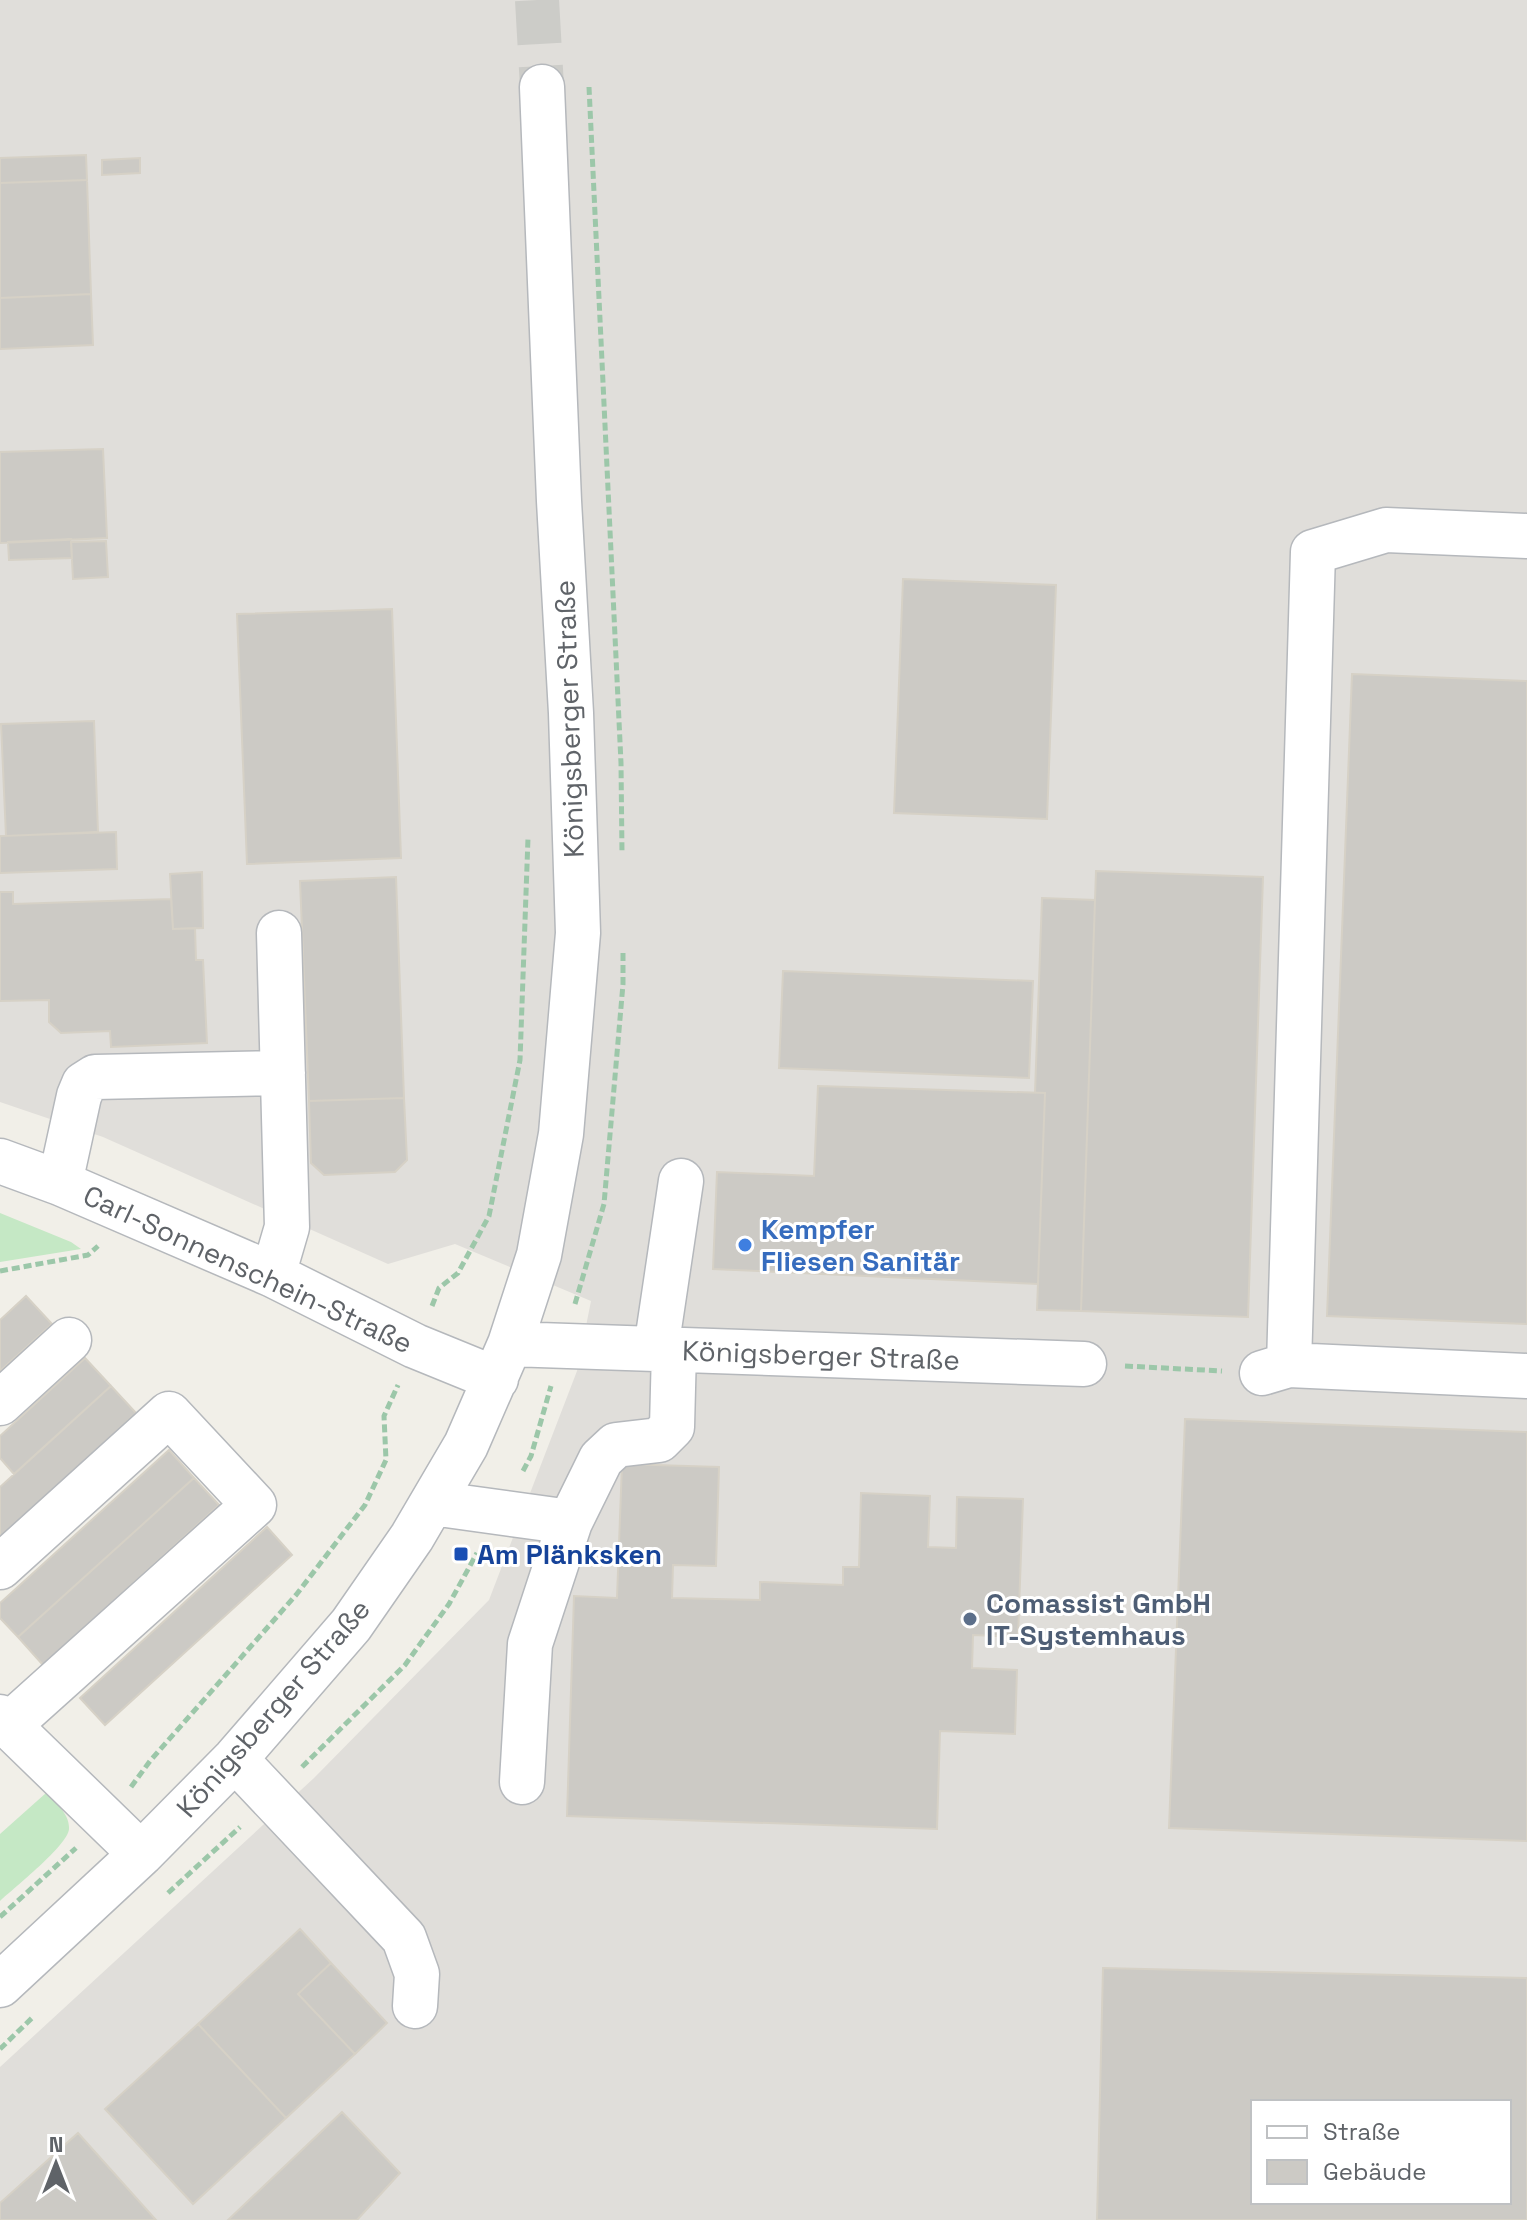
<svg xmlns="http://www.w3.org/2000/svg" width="1527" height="2220" font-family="'Space Grotesk',sans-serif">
<rect width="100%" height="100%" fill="#f1efe8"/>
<path fill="#e0deda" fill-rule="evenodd" d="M0,0h1527v2220h-1527v-153l314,-289 175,-178 88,-229 14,-70 -136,-57 -67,20 -285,-127 -103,-35zM1253,2102h256v100h-256z"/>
<path fill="#c5e8c5" d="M0,1213l71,29 10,7 -81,13z
M46,1793c9,9 24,21 23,36 -1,16 -55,59 -69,72v-67z"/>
<path fill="#cccac5" stroke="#d6d1c6" stroke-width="2" fill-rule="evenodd" d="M86,155l1,25 -87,3v-25z
M140,158v15l-38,2v-15z
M87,180l4,114 -91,4v-115z
M91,294l2,51 -93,4v-51z
M103,449l4,89 -107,5v-91z
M71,539l1,19 -63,2 -1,-18z
M106,541l2,36 -35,2 -2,-37z
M903,579l153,6 -9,234 -153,-6z
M392,609l9,249 -154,6 -10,-250z
M1352,674l175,7v643l-200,-8z
M94,721l4,111 -92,4 -5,-112z
M116,832l1,37 -117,4v-37z
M1096,871l167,6 -15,440 -167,-6z
M202,872l1,56 -30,1 -3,-55z
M396,877l8,221 -95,3 -9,-220z
M0,892h13v12l158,-5 2,30 22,-1 1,32h7l4,83 -96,4 -1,-16 -49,2 -12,-11v-22l-49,1z
M1042,898l53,2 -14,411 -44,-1 8,-217h-10z
M783,971l250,10 -4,97 -250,-10z
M818,1086l227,7 -7,191 -325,-15 4,-97 97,4z
M404,1098l3,62 -12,12 -71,3 -13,-12 -2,-62z
M26,1296l26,28 -52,47v-51z
M85,1358l26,28 -97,88 -14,-16v-22z
M111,1386l25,27 -136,125v-51z
M1185,1419l342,13v409l-358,-13z
M169,1450l25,28 -176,159 -18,-19v-15z
M622,1464l97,3 -3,99 -43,-1 -1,33 88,2v-18l83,3v-18h16l2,-74 69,3 -2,51 28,1 1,-51 66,2 -5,138 -45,-2 -1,33 45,2 -2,64 -75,-3 -3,98 -370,-13 7,-220 43,2z
M194,1478l25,27 -176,160 -25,-28z
M267,1527l25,28 -187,170 -25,-27z
M300,1929l31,34 -33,31 57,60 -69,64 -88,-94z
M331,1963l56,60 -32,31 -57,-60z
M1103,1968l424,10v242h-430zM1253,2102h256v100h-256z
M198,2024l88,94 -93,86 -88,-95z
M342,2112l58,61 -43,47h-129z
M78,2133l78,87h-156v-17z"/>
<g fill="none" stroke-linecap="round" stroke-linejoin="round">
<path stroke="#ccccc8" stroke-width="44" stroke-dasharray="44 22" stroke-linecap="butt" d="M537,0l5,87"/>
<g stroke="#b5b8bc" stroke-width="47">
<path id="minor" d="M0,1161l60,22 213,92 142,71 81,33
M60,1183l19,-87 5,-12 11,-7 188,-4
M273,1275l14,-48 -8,-294
M510,1344l574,20
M656,1349l25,-168
M1289,1365l24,-813 73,-22 141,6
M1262,1373l27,-8 238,11
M0,1403l69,-63
M432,1503l138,19 31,-63 15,-14 43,-5 13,-13 2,-77
M0,1567l169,-153 85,91 -245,220
M0,1717l141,137
M235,1759l169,179 13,36 -2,32
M522,1782l8,-138 40,-122
M0,1985l141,-131 94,-95 116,-134 61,-88 54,-92 44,-101 29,-89 22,-121 17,-201 -7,-220 -12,-212 -17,-414"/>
</g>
<path stroke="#9cc7a9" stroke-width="5" stroke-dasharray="8 4" stroke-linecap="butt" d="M589,87l32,676 1,90
M0,1271l88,-16 10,-9
M575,1304l29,-100 19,-220v-33
M432,1306l7,-18 19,-15 31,-57 31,-156 8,-222
M1125,1366l97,5
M523,1471l8,-15 20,-70
M302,1767l103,-102 44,-61 28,-51
M131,1787l19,-26 146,-166 69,-90 21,-45 -2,-44 14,-31
M168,1893l72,-66
M0,1917l76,-69
M0,2049l34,-33"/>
<use href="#minor" stroke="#fff" stroke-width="44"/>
</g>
<circle fill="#3f7fe0" stroke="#fff" stroke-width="3" cx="745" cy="1245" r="8"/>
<rect fill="#1a4fb4" stroke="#fff" stroke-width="3" x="453" y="1546" width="16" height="16" rx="4"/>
<circle fill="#5c6f8a" stroke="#fff" stroke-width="3" cx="970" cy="1619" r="8"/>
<g text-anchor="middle" stroke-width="6" stroke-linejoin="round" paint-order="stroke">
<g font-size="28" fill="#5f6368" stroke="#fff">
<text transform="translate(569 719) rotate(-92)" y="10">Königsberger Straße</text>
<text transform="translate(248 1269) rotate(25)" y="10">Carl-Sonnenschein-Straße</text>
<text transform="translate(821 1355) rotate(2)" y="10">Königsberger Straße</text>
<text transform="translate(273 1708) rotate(-49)" y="10">Königsberger Straße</text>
</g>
<g font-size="28" font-weight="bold" fill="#366cbe" stroke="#fff" text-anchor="start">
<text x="761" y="1239">Kempfer<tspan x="761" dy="32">Fliesen Sanitär</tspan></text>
</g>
<g font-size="28" font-weight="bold" fill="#164399" stroke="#fff" text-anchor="start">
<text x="477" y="1564">Am Plänksken</text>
</g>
<g font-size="28" font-weight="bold" fill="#4e5e75" stroke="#fff" text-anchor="start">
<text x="986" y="1613">Comassist GmbH<tspan x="986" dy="32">IT-Systemhaus</tspan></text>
</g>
</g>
<rect x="1251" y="2100" width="260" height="104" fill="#ffffff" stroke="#bfc1c3" stroke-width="2"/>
<rect x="1267" y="2126" width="40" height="12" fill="#ffffff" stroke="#bfc1c3" stroke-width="2"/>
<text x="1323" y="2140" font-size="24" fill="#5f6368">Straße</text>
<rect x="1267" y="2160" width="40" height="24" fill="#cccac5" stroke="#bfc1c3" stroke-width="2"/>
<text x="1323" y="2180" font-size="24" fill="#5f6368">Gebäude</text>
<g transform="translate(56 2164)" stroke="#ffffff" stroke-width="6" paint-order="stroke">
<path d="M0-6L14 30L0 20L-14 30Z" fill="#5f6368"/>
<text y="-12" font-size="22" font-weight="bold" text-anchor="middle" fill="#5f6368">N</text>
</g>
</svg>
